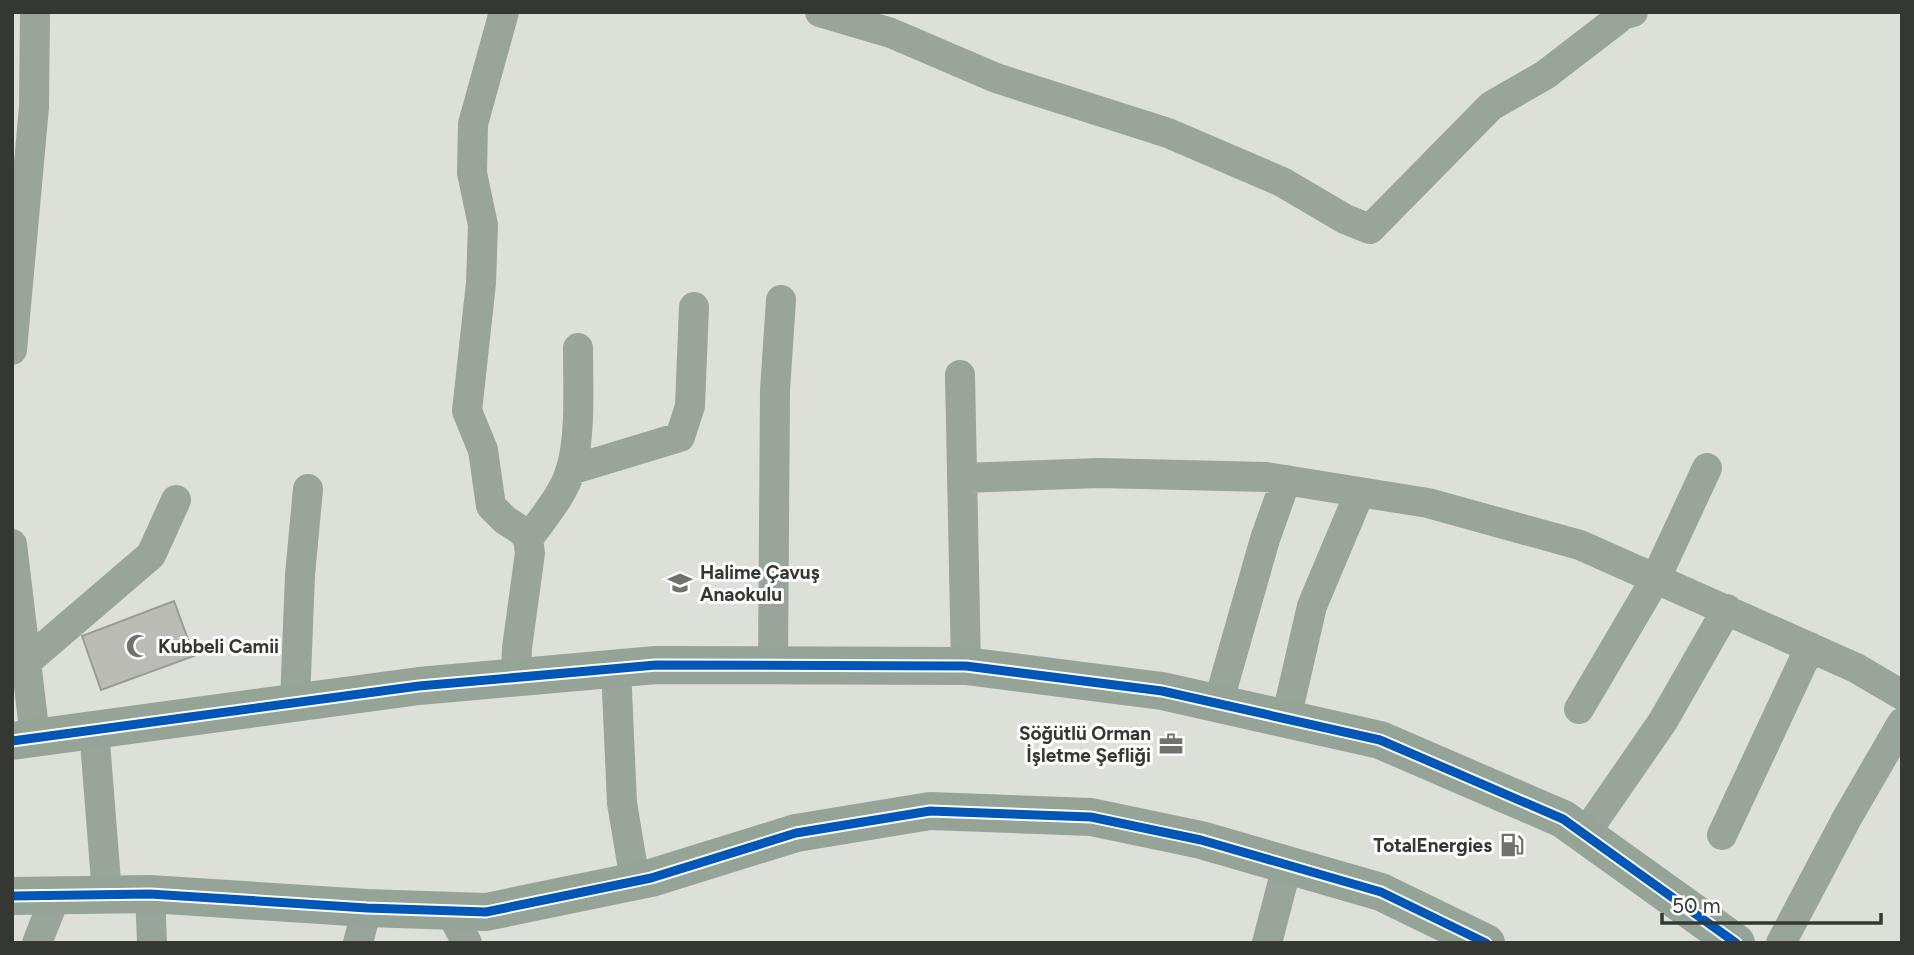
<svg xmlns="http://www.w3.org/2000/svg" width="1914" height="955" font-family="Figtree,sans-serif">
<rect width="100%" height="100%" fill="#dde0d8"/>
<path fill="#bbbcb6" stroke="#999b95" stroke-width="2" d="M174,601l20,55 -93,34 -19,-54z"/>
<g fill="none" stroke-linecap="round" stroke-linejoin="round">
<path stroke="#99a49a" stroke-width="30" d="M504,12l-31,112 -1,49 11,52 -2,58 -14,128 16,39 8,56 14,14 17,11 6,8 2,14 -13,95 -1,29
M820,12l71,21 105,45 172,55 114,49 63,37 25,10 121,-123 54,-31 78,-60 10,-3
M12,350l22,-243 1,-95
M960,375l6,291
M571,470l109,-33 10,-31 4,-99
M963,478l136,-5 167,4 162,26 152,42 276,123 46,27
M528,539c15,-21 36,-45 43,-70 10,-33 7,-85 7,-121
M12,544l23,193
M25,663l126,-108 25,-55
M773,664l2,-274 6,-90
M616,668l6,135 13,78
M295,702l5,-127 8,-86
M1218,704l47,-165 21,-59
M1579,709l77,-131 51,-110
M1286,719l26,-113 48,-114
M94,729l13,165
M1585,834l78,-113 64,-112
M1722,835l88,-188
M150,894l2,49
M450,911l17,32
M37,943l19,-48
M358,943l9,-35
M1267,943l20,-77
M1781,943l66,-125 55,-95"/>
<path stroke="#96a497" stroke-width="38" d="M12,741l407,-55 237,-21 310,1 196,25 218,49 183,79 173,124
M12,896l138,-2 217,14 119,4 165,-34 145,-45 134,-22 161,6 110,23 180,52 105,51"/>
<g stroke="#fff" stroke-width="13">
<path id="cycleway" d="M12,741l407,-55 237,-21 310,1 196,25 218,49 183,79 173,124
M12,896l138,-2 217,14 119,4 165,-34 145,-45 134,-22 161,6 110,23 180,52 105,51"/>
</g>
<use href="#cycleway" stroke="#0057b8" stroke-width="9"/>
</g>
<defs>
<g id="school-bare" transform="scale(1.89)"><path d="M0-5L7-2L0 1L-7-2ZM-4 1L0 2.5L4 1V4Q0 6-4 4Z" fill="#70736c" stroke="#fff" stroke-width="2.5" paint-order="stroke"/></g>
<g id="mosque-bare" transform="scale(1.89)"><path d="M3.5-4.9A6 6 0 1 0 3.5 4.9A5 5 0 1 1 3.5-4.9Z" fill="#70736c" stroke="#fff" stroke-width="2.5" paint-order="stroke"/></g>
<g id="office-bare" transform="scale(1.89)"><path d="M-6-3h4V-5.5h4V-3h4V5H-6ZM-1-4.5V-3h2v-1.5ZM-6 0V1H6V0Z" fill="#70736c" stroke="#fff" stroke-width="2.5" paint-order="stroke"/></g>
<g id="fuel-bare" transform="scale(1.89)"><path d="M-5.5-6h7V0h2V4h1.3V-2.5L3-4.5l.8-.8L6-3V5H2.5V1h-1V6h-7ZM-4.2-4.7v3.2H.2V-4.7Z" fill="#70736c" stroke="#fff" stroke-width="2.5" paint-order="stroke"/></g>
</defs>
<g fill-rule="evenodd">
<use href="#school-bare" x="680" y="583"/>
<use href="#mosque-bare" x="138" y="646"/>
<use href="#office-bare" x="1171" y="744"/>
<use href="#fuel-bare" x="1512" y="845"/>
</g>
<g text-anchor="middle" stroke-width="6" stroke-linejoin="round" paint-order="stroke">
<g font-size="19" font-weight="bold" fill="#353832" stroke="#fff" text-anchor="start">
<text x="700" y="579">Halime Çavuş<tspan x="700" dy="22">Anaokulu</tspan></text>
<text x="158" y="653">Kubbeli Camii</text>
<text x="1151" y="740" text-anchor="end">Söğütlü Orman<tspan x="1151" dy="22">İşletme Şefliği</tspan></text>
<text x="1492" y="852" text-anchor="end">TotalEnergies</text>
</g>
</g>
<rect width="1914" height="955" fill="none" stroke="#353832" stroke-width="28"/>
<path d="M1662 913v10h219v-10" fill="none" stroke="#353832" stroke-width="3.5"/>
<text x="1672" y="913" font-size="21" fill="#353832" stroke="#ffffff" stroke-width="5" paint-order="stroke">50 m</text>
</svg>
